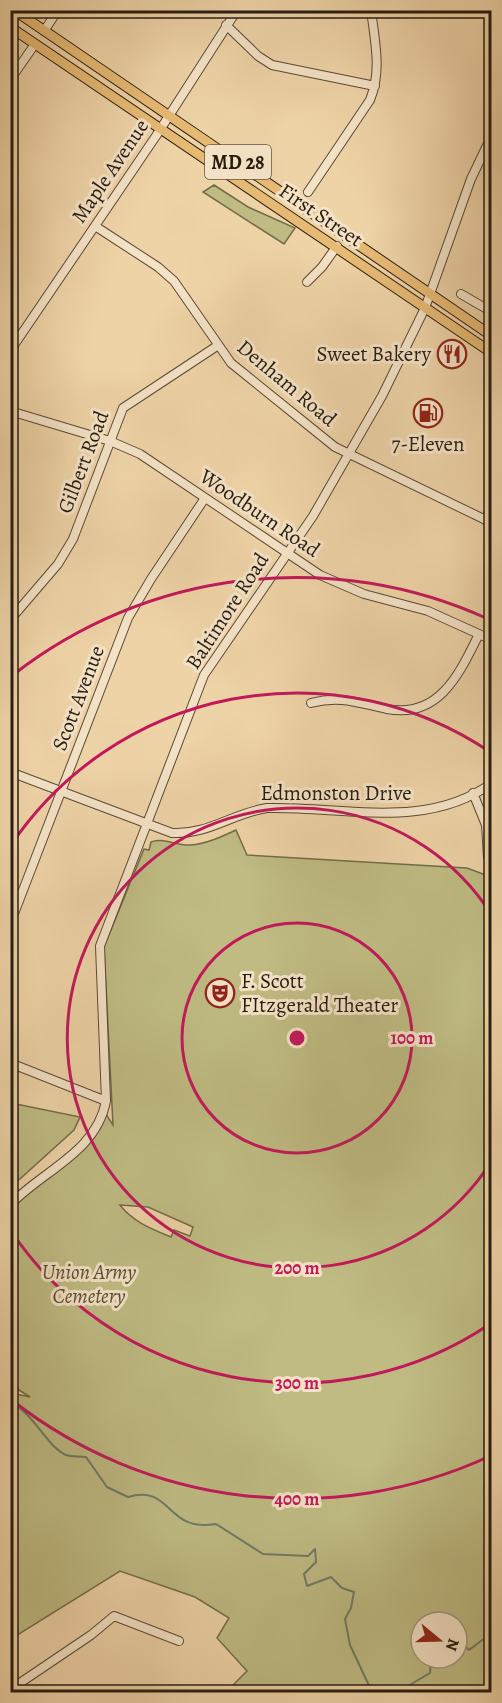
<svg xmlns="http://www.w3.org/2000/svg" width="502" height="1703" font-family="Alegreya,serif">
<rect width="100%" height="100%" fill="#eed3a7"/>
<filter id="stains"><feTurbulence type="fractalNoise" baseFrequency=".00333" numOctaves="4"/><feColorMatrix values="0 0 0 0 .2 0 0 0 0 .09 0 0 0 0 .02 0 0 0 .5 -.17"/></filter>
<radialGradient id="worn" r=".72"><stop offset=".6" stop-color="#630" stop-opacity="0"/><stop offset="1" stop-color="#630" stop-opacity=".3"/></radialGradient>
<path fill="#bfbb83" stroke="#736c4a" stroke-width="1.5" fill-rule="evenodd" d="M214,185l34,22 47,21 -11,16 -81,-52z
M236,830l11,25 220,13 24,9v815h-254l-7,-4 17,-17 -30,-33 12,-20 -34,-21 -75,-26 -109,68v-246l19,4 -19,-12 -1,-180 65,-52 29,-42 9,14 -9,-178 40,-98 5,1 2,-8c11,-5 26,4 39,3 16,-1 31,-8 46,-15zM120,1205l28,2 45,20 -3,9 -16,-6 -3,7c-19,-8 -38,-15 -51,-32zM421,1622h36v36h-36z
M11,1103l69,14 -6,13 -63,57z"/>
<g fill="none" stroke-linecap="round" stroke-linejoin="round">
<path stroke="#6d7a68" stroke-width="2" d="M10,1402c24,11 37,45 56,53 5,2 14,1 20,2l21,30 21,10c45,-13 37,36 88,27l47,30 45,2 7,-7 1,13 -12,12 3,12 24,-9 11,11 12,4 -3,16 -6,11 5,26 22,47
M457,1638l12,12 16,-12 7,-11
M392,1692l9,-2 29,-17 1,-15"/>
<g stroke="#594a36" stroke-width="10">
<path id="minor" d="M226,25l32,31 14,9 103,21
M44,31l14,-21
M10,80l25,-36
M308,192l62,-92c12,-29 5,-58 1,-90
M95,226l63,41 16,14 57,82 104,84 157,76
M307,282l15,-15 15,-21
M461,294l31,18
M10,351l146,-215 81,-126
M10,411l100,30 30,13 180,121 44,19 64,17 64,29
M485,520l7,-14
M10,620l48,-56 15,-25 50,-131 94,-62
M311,703c30,-8 47,0 76,6 53,10 73,-37 92,-75
M10,772l162,61c36,2 61,-20 95,-25 75,-2 159,23 225,-25
M473,793l13,32 2,32
M10,924l118,-306 23,-39 54,-81
M10,1063l96,38
M10,1205c33,-35 86,-52 96,-104l-6,-155 104,-271 109,-159 69,-120 43,-88 46,-129 21,-44
M18,1692l-4,-5 77,-52 23,-19 65,25"/>
</g>
<g stroke="#271c10" stroke-width="11">
<path id="major" d="M14,10l478,326
M10,27l482,326"/>
</g>
<use href="#minor" stroke="#f4e2c6" stroke-width="8"/>
<use href="#major" stroke="#e7ba74" stroke-width="9"/>
</g>
<g fill="none" stroke="#c2185b" stroke-width="3">
<circle cx="297" cy="1038" r="115"/>
<path d="M491 1162A230 230 0 1 1 491 914"/>
<path d="M490 1324A345 345 0 0 1 11 1231M11 845A345 345 0 0 1 490 752"/>
<path d="M488 1457A461 461 0 0 1 13 1401M13 675A461 461 0 0 1 488 619"/>
</g>
<defs>
<g id="restaurant-ring" transform="scale(1.5)"><circle r="9.5" fill="#f4e2c6" stroke="#8f2418" stroke-width="1.5"/><path d="M-5-6h1v4h1v-4h1v4h1v-4h1v5L-1.5 .5V6h-2V.5L-5-1ZM5-6V6H3V1.5H1.5Q1.5-4 5-6Z" fill="#8f2418"/></g>
<g id="fuel-ring" transform="scale(1.5)"><circle r="9.5" fill="#f4e2c6" stroke="#8f2418" stroke-width="1.5"/><path d="M-5.5-6h7V0h2V4h1.3V-2.5L3-4.5l.8-.8L6-3V5H2.5V1h-1V6h-7ZM-4.2-4.7v3.2H.2V-4.7Z" fill="#8f2418"/></g>
<g id="theatre-ring" transform="scale(1.5)"><circle r="9.5" fill="#f4e2c6" stroke="#8f2418" stroke-width="1.5"/><path d="M-5-5.5Q0-4 5-5.5V0Q5 5 0 6Q-5 5-5 0ZM-3.3-2.5H-1v1.5H-3.3ZM1-2.5H3.3v1.5H1ZM-2.8 1Q0 5.5 2.8 1Z" fill="#8f2418"/></g>
</defs>
<g fill-rule="evenodd">
<use href="#restaurant-ring" x="452" y="354"/>
<use href="#fuel-ring" x="428" y="413"/>
<use href="#theatre-ring" x="220" y="993"/>
</g>
<g text-anchor="middle" stroke-width="6" stroke-linejoin="round" paint-order="stroke">
<rect fill="#f4e2c6" stroke="#645747" stroke-width="1.5" x="205" y="145" width="66" height="34" rx="4.5"/>
<g font-size="20" font-weight="bold" fill="#271c10">
<text x="238" y="169">MD 28</text>
</g>
<g font-size="21" fill="#271c10" stroke="#f4e2c6">
<text transform="translate(110 171) rotate(-56)" y="7">Maple Avenue</text>
<text transform="translate(321 215) rotate(34)" y="7">First Street</text>
<text transform="translate(287 383) rotate(40)" y="7">Denham Road</text>
<text transform="translate(83 462) rotate(-69)" y="7">Gilbert Road</text>
<text transform="translate(260 513) rotate(34)" y="7">Woodburn Road</text>
<text transform="translate(227 611) rotate(-57)" y="7">Baltimore Road</text>
<text transform="translate(78 698) rotate(-69)" y="7">Scott Avenue</text>
<text x="336" y="800">Edmonston Drive</text>
</g>
<g font-size="21" fill="#271c10" stroke="#f4e2c6" text-anchor="end">
<text x="431" y="361">Sweet Bakery</text>
<text x="428" y="451" text-anchor="middle">7-Eleven</text>
<text x="241" y="988" text-anchor="start">F. Scott<tspan x="241" dy="24">FItzgerald Theater</tspan></text>
</g>
<g font-size="21" font-style="italic" fill="#554c32" stroke="#f4e2c6">
<text x="89" y="1279">Union Army<tspan x="89" dy="24">Cemetery</tspan></text>
</g>
</g>
<circle cx="297" cy="1038" r="9" fill="#c2185b" stroke="#f4e2c6" stroke-width="3"/>
<g font-size="18" text-anchor="middle" font-weight="bold" fill="#c2185b" stroke="#f4e2c6" stroke-width="6" stroke-linejoin="round" paint-order="stroke">
<text x="412" y="1044">100 m</text>
<text x="297" y="1274">200 m</text>
<text x="297" y="1389">300 m</text>
<text x="297" y="1505">400 m</text>
</g>
<rect width="502" height="1703" fill="none" stroke="#eed3a7" stroke-width="36"/>
<rect x="12" y="12" width="478" height="1679" fill="none" stroke="#271c10" stroke-width="3"/>
<rect x="18" y="18" width="466" height="1667" fill="none" stroke="#271c10" stroke-width="1.5"/>
<g transform="translate(439 1640) rotate(109)"><circle r="28" fill="#f4e2c6" stroke="#a2937d" stroke-width="1.5"/>
<path d="M0-4.5L10 22L0 15L-10 22Z" fill="#8f2418"/>
<text y="-9" font-size="16" font-weight="bold" text-anchor="middle" fill="#271c10">N</text>
</g>
<rect width="100%" height="100%" filter="url(#stains)"/>
<rect width="100%" height="100%" fill="url(#worn)"/>
</svg>
